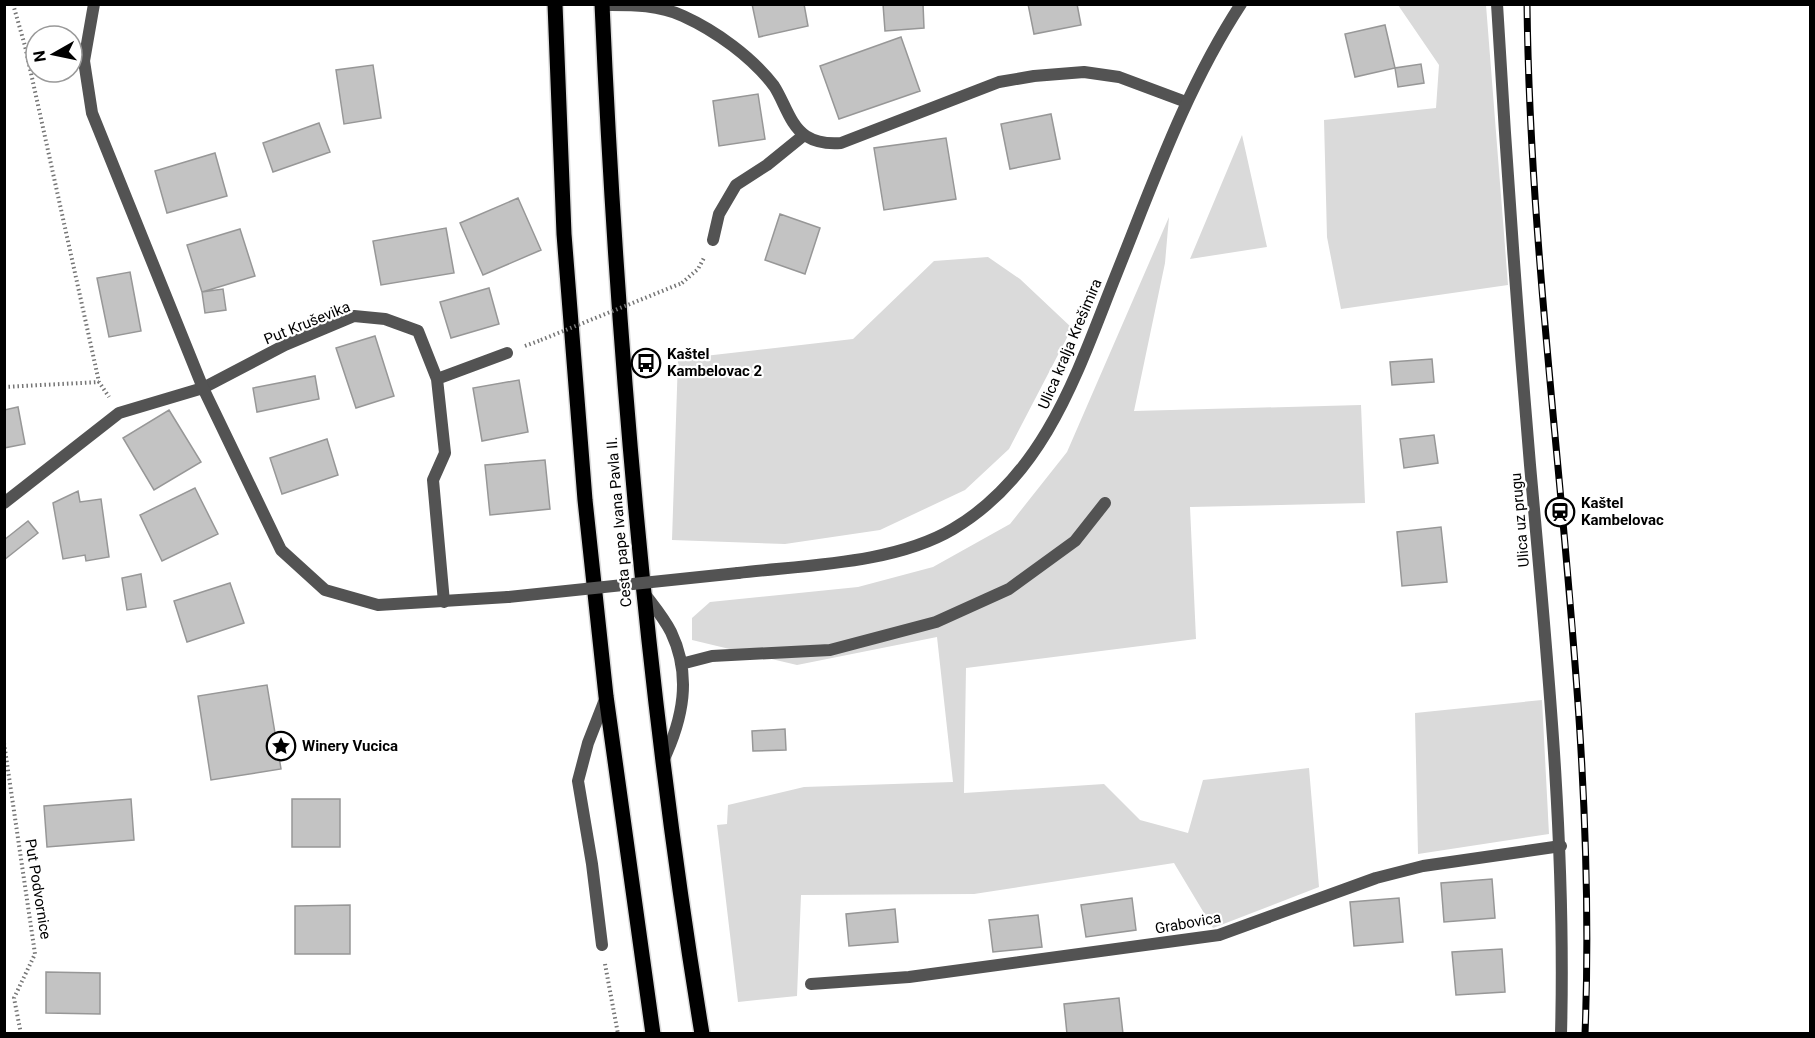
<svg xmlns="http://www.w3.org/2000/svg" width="1815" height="1038" font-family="Roboto,sans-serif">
<rect width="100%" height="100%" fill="#fff"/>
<path fill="#dadada" d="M1398,5h88l22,280 -167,24 -14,-72 -3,-117 112,-12 3,-43z
M1242,135l25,112 -77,12z
M1169,217l-4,46 -31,148 227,-6 4,98 -175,4 6,132 -230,29 -2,125 140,-9 36,36 48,13 15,-53 106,-12 10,119 -106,41 -39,-65 -200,31 -173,1 -4,101 -59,6 -21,-177 10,-1 1,-19 76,-18 149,-5 -16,-145 -140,28 -105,-25v-22l18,-16 148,-15 75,-20 77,-43 57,-72z
M988,257l32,22 52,49 -63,121 -44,41 -85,40 -95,14 -113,-4 6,-181 175,-20 81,-78z
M1542,700l7,134 -131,20 -3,-141z"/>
<path fill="#c3c3c3" stroke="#979797" stroke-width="1.5" d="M752,4h52l4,22 -49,11z
M883,4h40l1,24 -39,3z
M1028,4h49l4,21 -47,9z
M1385,25l10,43 -40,9 -10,-43z
M901,37l19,54 -81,28 -19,-53z
M1421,64l3,19 -26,4 -3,-19z
M373,65l8,53 -37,6 -8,-54z
M758,94l7,45 -46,7 -6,-45z
M1051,114l9,45 -50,10 -9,-45z
M319,123l11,29 -57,20 -10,-29z
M946,138l10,61 -72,11 -10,-62z
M215,153l12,43 -60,17 -12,-42z
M518,198l23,52 -58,25 -23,-52z
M780,214l40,14 -15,46 -40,-14z
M446,228l8,45 -73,12 -8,-44z
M240,229l15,47 -53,16 -15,-47z
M130,272l11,59 -32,6 -12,-59z
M489,288l10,36 -48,14 -11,-36z
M223,289l3,21 -21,3 -3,-21z
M375,336l19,60 -38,12 -20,-60z
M1432,359l2,23 -42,3 -2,-23z
M315,376l4,23 -62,13 -4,-24z
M519,380l9,52 -46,9 -9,-53z
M18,407l7,37 -21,4v-38z
M169,410l32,52 -47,28 -31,-52z
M1434,435l4,28 -34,5 -4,-29z
M327,439l11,36 -56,19 -12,-36z
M545,460l5,49 -60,6 -5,-50z
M195,488l23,46 -56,27 -22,-46z
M78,491l2,11 21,-3 8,58 -23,4 -1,-6 -22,4 -10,-56z
M28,521l10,12 -34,27v-20z
M1441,527l6,55 -45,4 -5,-54z
M141,574l5,33 -19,3 -5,-32z
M230,583l14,40 -57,19 -13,-41z
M267,685l14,84 -70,11 -13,-84z
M785,729l1,21 -33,1 -1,-20z
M131,799l3,41 -87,7 -3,-41z
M292,799h48v48h-48z
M1492,879l3,39 -51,4 -3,-39z
M1132,898l4,32 -50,7 -5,-32z
M1399,898l4,44 -49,4 -4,-44z
M350,905v49h-55v-48z
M895,909l3,33 -49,4 -3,-32z
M1038,915l4,32 -49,5 -4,-32z
M1502,949l3,43 -49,3 -4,-43z
M46,972l54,1v41l-54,-1z
M1119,998l4,36h-56l-3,-30z"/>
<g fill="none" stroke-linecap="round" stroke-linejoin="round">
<g stroke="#dbdbdb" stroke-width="18">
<path id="primary" d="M555,4l9,230 21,266 21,196 47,338
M602,4c15,345 44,689 100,1030"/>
</g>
<path stroke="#757575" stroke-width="4" stroke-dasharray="1.5 3" stroke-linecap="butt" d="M13,4l12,42 74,336 10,15
M682,283l16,-14 7,-13
M525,346l16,-6
M4,387l95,-5
M4,743l31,211 -21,44 7,36
M605,964l13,70"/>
<path stroke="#535353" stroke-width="12" d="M713,240l6,-26 17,-29 31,-20 37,-30
M437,379l70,-26
M203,388l82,-43 69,-29 31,3 33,12 19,48 8,74 -12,27 11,122
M644,593c9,12 20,25 27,39 21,44 12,87 -8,129
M681,664l31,-8 118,-6 106,-28 73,-33 66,-48 30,-38
M602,945l-10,-81 -14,-83 10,-38 18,-46
M811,984l98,-7 310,-42 157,-57 47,-12 138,-20"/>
<path stroke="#535353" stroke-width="12" d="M1497,4c9,154 20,307 33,461 17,189 36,378 31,569
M602,5c28,0 55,-1 81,11 33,15 69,41 91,70 10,15 16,40 32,50 11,7 22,8 35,7l158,-61 35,-6 50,-4 35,5 67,25
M4,503l115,-90 84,-25"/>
<path stroke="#535353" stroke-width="12" d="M94,4l-10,57 8,52 111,275 78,162 44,40 53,15 130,-8
M738,573c67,-8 156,-9 215,-44 93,-55 125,-159 163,-254 37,-92 70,-187 125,-271"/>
<use href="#primary" stroke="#000" stroke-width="15"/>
<g stroke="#000" stroke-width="7">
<path id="rail" d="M1527,4c4,344 72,685 58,1030"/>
</g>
<use href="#rail" stroke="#fff" stroke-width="4.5" stroke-dasharray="14" stroke-linecap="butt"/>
<path stroke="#757575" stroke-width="4" stroke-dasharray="1.5 3" stroke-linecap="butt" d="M541,340l141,-57"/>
<path stroke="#535353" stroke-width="12" d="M508,597l230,-24"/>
</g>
<defs>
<g id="bus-ring" transform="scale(1.5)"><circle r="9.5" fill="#fff" stroke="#000" stroke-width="1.5"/><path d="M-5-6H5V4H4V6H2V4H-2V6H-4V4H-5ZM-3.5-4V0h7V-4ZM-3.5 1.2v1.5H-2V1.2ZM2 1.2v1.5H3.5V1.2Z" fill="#000"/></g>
<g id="station-ring" transform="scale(1.5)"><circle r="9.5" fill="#fff" stroke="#000" stroke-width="1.5"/><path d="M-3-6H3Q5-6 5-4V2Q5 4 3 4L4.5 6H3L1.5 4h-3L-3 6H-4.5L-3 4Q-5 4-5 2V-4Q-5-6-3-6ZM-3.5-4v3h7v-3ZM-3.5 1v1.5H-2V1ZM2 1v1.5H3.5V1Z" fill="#000"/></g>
<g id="sight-ring" transform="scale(1.5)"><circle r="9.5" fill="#fff" stroke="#000" stroke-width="1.5"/><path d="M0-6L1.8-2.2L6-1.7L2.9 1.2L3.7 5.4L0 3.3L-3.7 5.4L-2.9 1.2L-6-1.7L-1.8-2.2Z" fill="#000"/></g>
</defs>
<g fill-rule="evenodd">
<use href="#bus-ring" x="646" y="363"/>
<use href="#station-ring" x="1560" y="512"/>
<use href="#sight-ring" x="281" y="746"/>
</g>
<g text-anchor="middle" stroke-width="4.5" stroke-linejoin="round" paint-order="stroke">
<g font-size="15" fill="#000" stroke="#fff">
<text transform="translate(307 323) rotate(-22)" y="5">Put Kruševika</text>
<text transform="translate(1070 344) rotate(-67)" y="5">Ulica kralja Krešimira</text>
<text transform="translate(1520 520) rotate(-95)" y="5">Ulica uz prugu</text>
<text transform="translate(619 522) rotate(-95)" y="5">Cesta pape Ivana Pavla II.</text>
<text transform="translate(38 889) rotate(81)" y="5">Put Podvornice</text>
<text transform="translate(1188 923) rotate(-10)" y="5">Grabovica</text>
</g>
<g font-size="15" font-weight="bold" fill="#000" stroke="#fff" text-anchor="start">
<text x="667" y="359">Kaštel<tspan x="667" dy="17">Kambelovac 2</tspan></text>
<text x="1581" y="508">Kaštel<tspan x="1581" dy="17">Kambelovac</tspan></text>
<text x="302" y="751">Winery Vucica</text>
</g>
</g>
<rect width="1815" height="1038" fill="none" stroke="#000000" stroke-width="12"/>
<g transform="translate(54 54) rotate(261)"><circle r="28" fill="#ffffff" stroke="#999999" stroke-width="1.5"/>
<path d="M0-4.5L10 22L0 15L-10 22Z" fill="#000000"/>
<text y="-9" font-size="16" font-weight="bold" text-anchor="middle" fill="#000000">N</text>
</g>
</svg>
